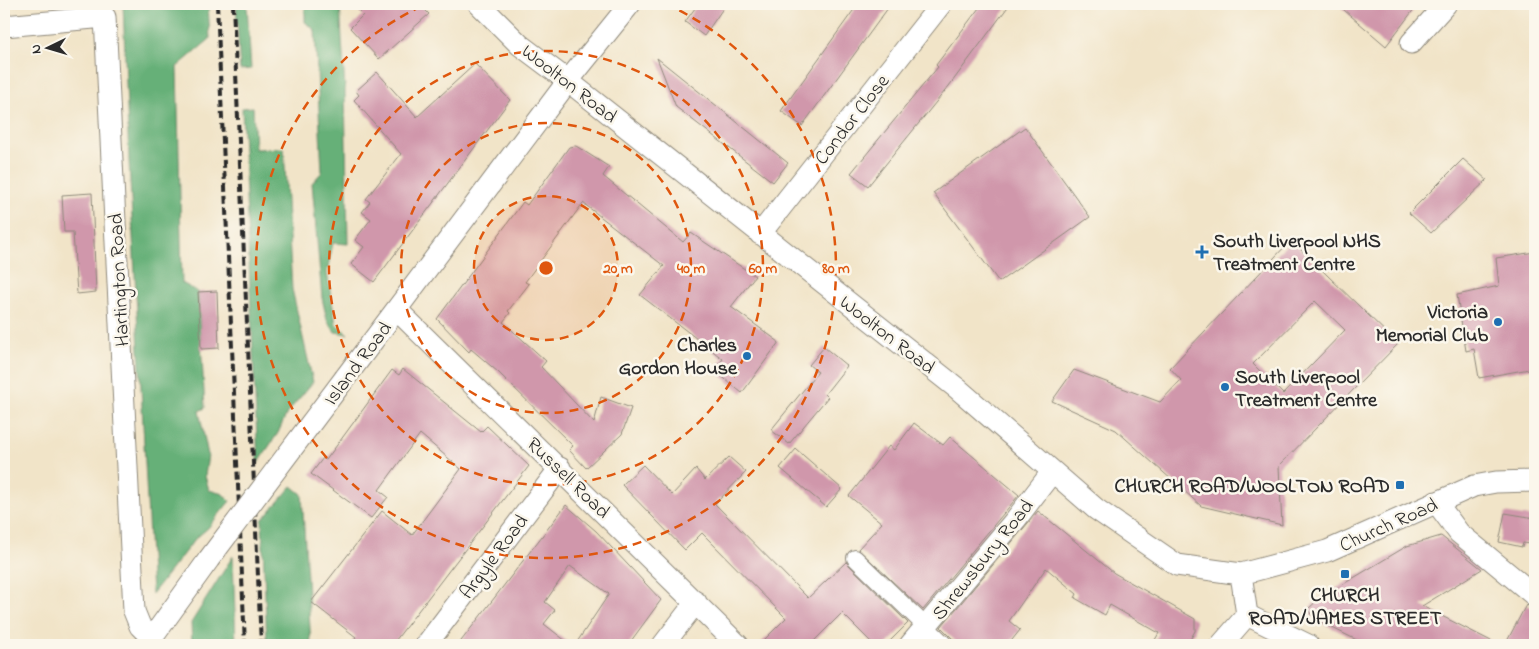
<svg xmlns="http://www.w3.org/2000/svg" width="1539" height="649" font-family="'Indie Flower',sans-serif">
<rect width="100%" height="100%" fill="#fbf7ec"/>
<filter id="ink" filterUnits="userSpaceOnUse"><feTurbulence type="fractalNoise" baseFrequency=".02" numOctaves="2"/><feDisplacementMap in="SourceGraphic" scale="10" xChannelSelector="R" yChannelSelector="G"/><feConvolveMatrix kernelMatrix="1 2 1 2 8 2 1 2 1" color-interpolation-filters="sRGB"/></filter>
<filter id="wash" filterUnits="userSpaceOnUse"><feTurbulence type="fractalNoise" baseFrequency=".0096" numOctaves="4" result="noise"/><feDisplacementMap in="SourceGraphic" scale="20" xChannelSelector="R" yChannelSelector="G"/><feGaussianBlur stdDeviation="1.12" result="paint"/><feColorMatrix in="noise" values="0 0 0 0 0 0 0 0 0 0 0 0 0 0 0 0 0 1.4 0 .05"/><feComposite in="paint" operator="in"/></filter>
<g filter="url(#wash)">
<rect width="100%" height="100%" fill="#f1e4c8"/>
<path fill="#66b078" stroke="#486e52" d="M123,4h85l2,35 -33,28 5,216 16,9 7,116 -6,3 9,44 -3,21 4,14 14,4 7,7 -22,27 -13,11 -43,55 -23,-432z
M236,4h11l4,65 -11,1z
M305,4h35l5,86 3,154 -15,-1 -6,30 9,51 12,10 -13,-2 -8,-12 -5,-22 -10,-115 10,-11 -7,-142 -10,-8z
M253,107l2,42 29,-1 8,141 21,93 -26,31 -9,20 -20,30 -16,-355z
M292,486l10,8 9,151h-44l-5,-125z
M233,556l3,89h-44l-1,-22z"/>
<g id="blocks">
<path fill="#d097ab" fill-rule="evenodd" d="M352,4h67l10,10 -50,45 -29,-31 13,-13z
M698,4h28l-22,32 -19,-14z
M858,4h33l-89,122 -21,-15z
M982,4h28l-61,82 -81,100 -17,-13 87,-106 -2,-2z
M1337,4h81l-32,42z
M657,58l131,105 -15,19 -97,-75z
M475,64l35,36 -136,182 -23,-18 13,-17 -9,-7 16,-21 -9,-7 8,-10 -4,-3 35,-45 -47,-54 5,-5 -3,-4 21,-19 40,45z
M1025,127l65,90 -91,65 -66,-89z
M576,146l33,21 -6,9 80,66 8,-9 64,43 -24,31 48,35 -37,51 -28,-23 9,-11 -83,-64 24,-29 -81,-63 -58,79 4,2 -21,27 2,2 -7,9 43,39 -5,6 53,56 7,-26 30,11 -9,26 -36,34 -17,-18 4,-4 -75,-74 -27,-23 -2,3 -32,-33 86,-117 4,3 42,-58z
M1463,159l24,21 -56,53 -22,-20z
M92,193l4,99 -19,2 -4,-62h-9l-2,-37z
M1291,240l107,104 -119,122 3,59 -81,-19 -85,-76 -64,-29 22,-31 86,32 21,-22 -11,-12zM1315,301l30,29 -62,64 -30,-30z
M1535,252v116l-56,10 -5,-29 -8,2 -9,-56 42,-9 -3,-28z
M217,291l2,57 -18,1 -3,-57z
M824,347l23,19 -22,28 3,3 -39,47 -18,-14 47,-58 -9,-7z
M403,369l78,63 6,-6 42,40 -137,179h-42l6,-8 -45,-35 71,-91 30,24 49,-66 -41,-35 -41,56 9,7 -17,21 -60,-44 12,-16 3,2 66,-90 7,5z
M914,423l29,22 7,-8 69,58 -96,115 -65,-61 24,-26 -33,-27 40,-50 5,4z
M796,449l46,40 -16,18 -46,-39z
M729,457l17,15 -31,32 93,94 38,-36 62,61 -22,22h-12l-32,-32 -32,32h-51l27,-27 -84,-85 -17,17 -63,-65 21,-20 29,30 24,-26 9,11z
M566,505l30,26 65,69 -33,45h-53l34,-51 -39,-28 -25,36 10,8 -11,14 27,21h-113z
M1038,511l76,62 81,46v12l-8,14h-35l7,-12 -49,-28 -5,10 -30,-17 2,-4 -31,-26 -37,53 11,9 -12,15h-48l-8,-7 -11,-11z
M1505,513l30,5v27l-12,-2 -1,4 -23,-5z
M1441,536l41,33 -60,37 77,39h-132l-53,-26 -6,-10 12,-11 87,-52z
M1526,605l9,3v37h-30z"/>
</g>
</g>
<g filter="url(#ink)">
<use href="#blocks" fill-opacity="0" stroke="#8e887a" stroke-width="1"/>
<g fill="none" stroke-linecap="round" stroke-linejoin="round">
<g stroke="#8e887a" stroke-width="18">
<path id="pedestrian" d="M855,558l90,87"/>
</g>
<g stroke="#8e887a" stroke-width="23">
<path id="minor" d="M479,4l41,41 48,36 390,308 138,120 81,56 64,9 86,-23 147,-65 22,-4 39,-1
M4,26l101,-9 29,594 6,15 12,12
M1411,43l35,-39
M760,234l181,-230
M397,310l341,335
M345,378l223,-297 62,-77
M1436,502l23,31 76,63
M1247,615l61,30
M147,645l62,-86
M426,645l134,-177
M663,645l33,-43
M910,645l106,-126 36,-47
M1221,645l26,-30 -6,-41"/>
</g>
<use href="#pedestrian" stroke="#fff" stroke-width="16"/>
<use href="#minor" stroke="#fff" stroke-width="21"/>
<path stroke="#2b2b2b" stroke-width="4" stroke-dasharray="8 4" stroke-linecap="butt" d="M217,4l28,641
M233,4l28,641"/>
<g stroke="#8e887a" stroke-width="23" stroke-linecap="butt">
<path id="minor-bridge" d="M209,559l136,-181"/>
</g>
<use href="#minor-bridge" stroke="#fff" stroke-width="21"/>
</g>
</g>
<circle cx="546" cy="268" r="72" fill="#df570e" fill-opacity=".12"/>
<g fill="none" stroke="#df570e" stroke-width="2.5" stroke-dasharray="9 6">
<circle cx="546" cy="268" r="72"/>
<circle cx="546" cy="268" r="145"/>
<circle cx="546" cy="268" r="217"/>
<path d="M666 4A290 290 0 1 1 426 4"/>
</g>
<g fill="#1f6fb2" stroke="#fbf7ec" stroke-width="2">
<path d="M1199.5 244.5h5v5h5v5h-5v5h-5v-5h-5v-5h5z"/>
<circle cx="1498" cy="322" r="5"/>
<circle cx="747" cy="356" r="5"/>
<circle cx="1225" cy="387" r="5"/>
<rect x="1395" y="480" width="10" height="10" rx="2.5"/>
<rect x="1340" y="569" width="10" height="10" rx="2.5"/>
</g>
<g text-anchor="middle" stroke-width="5" stroke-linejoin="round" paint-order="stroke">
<g font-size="20" fill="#2b2b2b" stroke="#fbf7ec">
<text transform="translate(570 83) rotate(38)" y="7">Woolton Road</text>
<text transform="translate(851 119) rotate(-52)" y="7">Condor Close</text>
<text transform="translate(118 280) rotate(-93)" y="7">Hartington Road</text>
<text transform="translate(888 334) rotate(38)" y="7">Woolton Road</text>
<text transform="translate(357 363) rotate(-53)" y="7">Island Road</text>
<text transform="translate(569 477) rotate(44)" y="7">Russell Road</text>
<text transform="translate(1388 524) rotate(-24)" y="7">Church Road</text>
<text transform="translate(493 556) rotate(-53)" y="7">Argyle Road</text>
<text transform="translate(982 559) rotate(-51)" y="7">Shrewsbury Road</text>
</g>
<g font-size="20" font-weight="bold" fill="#2b2b2b" stroke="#fbf7ec" text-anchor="end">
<text x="1213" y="247" text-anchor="start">South Liverpool NHS<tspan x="1213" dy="23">Treatment Centre</tspan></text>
<text x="1488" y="318">Victoria<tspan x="1488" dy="23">Memorial Club</tspan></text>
<text x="737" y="351">Charles<tspan x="737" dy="23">Gordon House</tspan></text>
<text x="1235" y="383" text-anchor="start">South Liverpool<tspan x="1235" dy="23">Treatment Centre</tspan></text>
<text x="1390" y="492">CHURCH ROAD/WOOLTON ROAD</text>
<text x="1345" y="601" text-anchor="middle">CHURCH<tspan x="1345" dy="23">ROAD/JAMES STREET</tspan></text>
</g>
</g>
<circle cx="546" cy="268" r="8" fill="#df570e" stroke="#fbf7ec" stroke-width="2.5"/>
<g font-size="15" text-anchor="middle" font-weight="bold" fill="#df570e" stroke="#fbf7ec" stroke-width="5" stroke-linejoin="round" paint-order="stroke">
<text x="618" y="273">20 m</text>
<text x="691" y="273">40 m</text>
<text x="763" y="273">60 m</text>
<text x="836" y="273">80 m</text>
</g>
<rect width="1539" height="649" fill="none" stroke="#fbf7ec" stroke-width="20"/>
<g transform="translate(48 48) rotate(265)" stroke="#fbf7ec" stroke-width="4" paint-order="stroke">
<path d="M0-4L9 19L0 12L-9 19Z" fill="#2b2b2b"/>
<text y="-8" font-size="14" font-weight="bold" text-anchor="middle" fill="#2b2b2b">N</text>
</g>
</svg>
